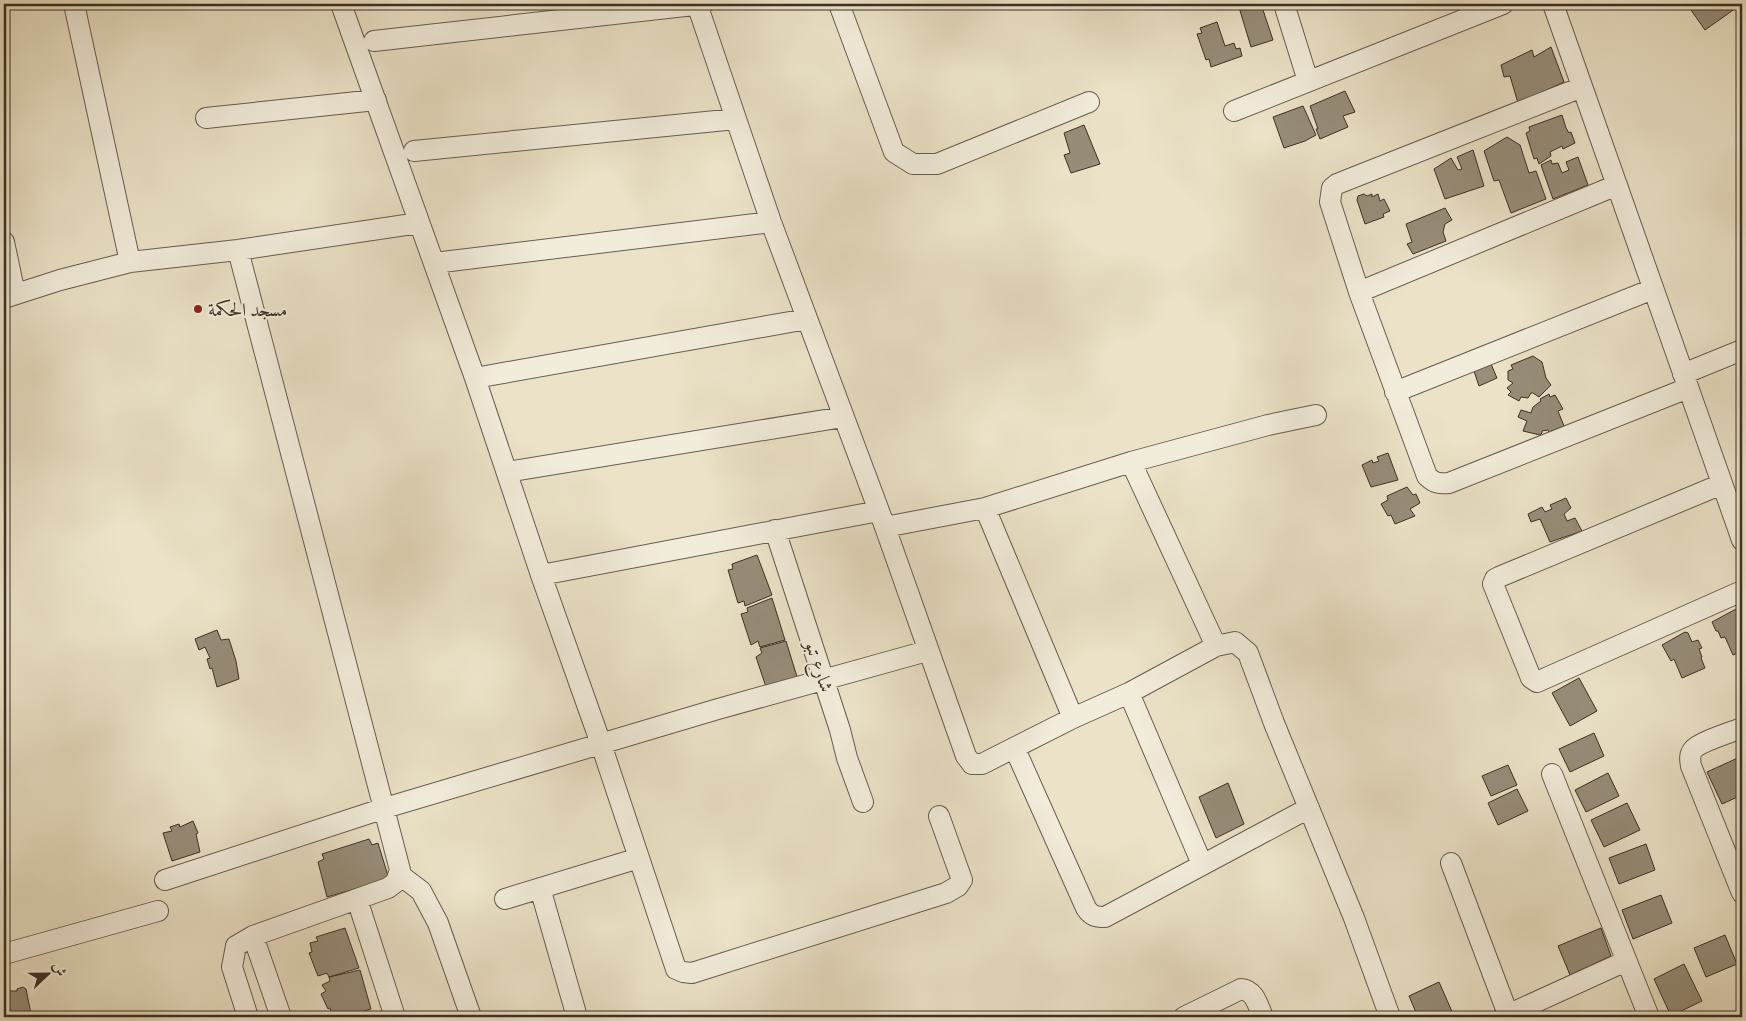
<svg xmlns="http://www.w3.org/2000/svg" width="1746" height="1021" font-family="'IM FELL French Canon',Amiri,serif">
<rect width="100%" height="100%" fill="#ebe2c7"/>
<filter id="stains"><feTurbulence type="fractalNoise" baseFrequency=".004" numOctaves="4"/><feColorMatrix values="0 0 0 0 .2 0 0 0 0 .09 0 0 0 0 .02 0 0 0 .5 -.17"/></filter>
<radialGradient id="worn" r=".72"><stop offset=".6" stop-color="#630" stop-opacity="0"/><stop offset="1" stop-color="#630" stop-opacity=".3"/></radialGradient>
<path fill="#978d79" stroke="#3c3025" d="M1238,4h23l12,36 -22,7z
M1700,4h33l3,4 -31,22 -14,-20z
M1217,22l8,24 9,-3 2,6 4,-1 2,8 -31,11 -2,-8 -3,1 -9,-26 5,-1 -2,-5z
M1551,47l13,35 -46,21 -8,-27 -6,1 -3,-12 31,-15 2,7z
M1345,91l10,21 -12,4 5,11 -28,12 -4,-10h2l-8,-23z
M1303,106l13,29 -11,6 -21,7 -11,-31z
M1562,115l4,13 3,5 2,-1 4,11 -12,6 -1,-3 -12,6 1,4 -12,8 -2,-6 -3,1 -8,-26 4,-2 -1,-4z
M1084,125l16,39 -29,9 -7,-18 6,-2 -6,-20z
M1507,137l13,8 9,28 7,-2 10,28 -35,14 -12,-33 -5,1 -10,-30z
M1473,150l11,36 -39,13 -11,-30 17,-11 7,12 4,-1 -5,-12z
M1578,157l10,28 -35,14 -12,-34 10,-5 1,4 6,-1 4,10 7,-3 -3,-8z
M1364,194l3,2 5,-2v3l6,-3 2,7 4,-2 6,12 -7,3 1,3 -19,7 -8,-24 1,-4z
M1445,208l7,12 -7,4 -2,8 3,9 -33,13 -6,-10 5,-2 -6,-18z
M1533,356l9,6 4,16 5,7 -12,12 -6,-4h-2l-3,5 -7,-1 -2,4 -11,-6 3,-3 -4,-4 6,-5 -5,-3v-9l5,-2 -2,-4z
M1491,364l6,14 -18,8 -5,-15z
M1549,394l1,3 5,-2 8,14 -5,2 6,15 -15,6 -1,-2 -6,1v2l-2,2 -17,-4 4,-10 -9,-4 3,-7 10,3 2,-6 8,-6 -1,-2z
M1388,453l10,27 -27,7 -9,-22 10,-5 1,3 6,-2 -2,-4z
M1407,487l6,8 3,-1 4,9 -10,6 5,7 -20,8 -4,-9 -3,1 -7,-12 7,-4 -1,-4z
M1566,498l5,10 -7,6 3,7 8,-3 7,13 -32,11 -10,-23 -9,3 -3,-8 14,-7 3,5 7,-3 -2,-4z
M757,555l15,40 -27,11 -1,-5 -6,2 -10,-33 5,-1 -1,-5z
M772,598l13,42 -25,7 -2,-6 -7,4 -10,-31 7,-2 -1,-4z
M1736,609l3,1 3,8v33l-9,4 -8,-18 -4,1 -3,-7h-2l-4,-9z
M217,630l4,10 8,-1 7,22 3,18 -22,8 -5,-19 -2,1 -3,-10 3,-1 -5,-11 -6,3 -4,-11z
M1685,632l3,1 4,9 6,-2 4,8 -3,1 3,8 -1,1 4,10 -23,10 -8,-19 -3,2 -9,-16z
M786,641l12,39 -32,7 -10,-30 6,-4 -2,-5z
M1579,678l18,33 -27,15 -18,-33z
M1594,733l10,23 -34,16 -11,-23z
M1742,756v39l-20,9 -15,-32z
M1508,765l9,20 -26,11 -9,-20z
M1608,773l11,23 -33,16 -11,-22z
M1228,783l16,41 -28,14 -17,-41z
M1517,789l11,22 -30,14 -10,-22z
M1627,803l13,27 -36,17 -13,-27z
M193,821l5,12 -2,1 4,18 -28,9 -9,-28 9,-2 -2,-4 9,-3 1,3z
M369,839l3,6 6,-2 11,36 -62,18 -9,-35 6,-3 -2,-5z
M1646,844l9,26 -36,14 -10,-26z
M1661,895l11,28 -39,16 -11,-29z
M345,928l14,40 -30,9 -2,-4 -9,3 -9,-23 3,-1 -2,-9 8,-2 -2,-4z
M1601,928l10,28 -41,19 -12,-29z
M1725,935l12,29 -31,13 -12,-29z
M1684,964l18,37 -31,15 -17,-37z
M360,970l11,39 -27,8 -1,-2 -10,2 -3,-9 -2,1 -7,-15 5,-3 -4,-6 8,-4 -1,-4z
M4,980h2l3,11h8v-2l6,-2 3,2 5,25 -7,3h-12l-3,-11 -5,2z
M1439,982l15,34 -36,1 -9,-21z"/>
<g fill="none" stroke-linecap="round" stroke-linejoin="round">
<g stroke="#685c4e" stroke-width="22">
<path id="minor" d="M74,4l56,258
M341,4l134,374 66,197 60,169 75,225 7,3 9,1 254,-80 12,-7 4,-6 -23,-64
M697,4l74,218 114,305 81,229 6,8h10l91,-46 56,-25 87,-47 19,-4 13,11 26,70 80,195 36,99
M839,4l55,148 19,12h24l152,-62
M1284,4l24,77
M1553,4l189,536
M374,41l329,-37
M1582,87l-245,97 -5,4 -2,14 29,90 68,184c7,7 12,8 22,7l239,-95
M1234,111l269,-107
M206,118l170,-18
M414,151l322,-32
M4,242l11,52
M238,250l162,620 -4,12 -8,6 -135,48 -17,10 -4,21 16,50
M434,263l337,-41
M1359,292l258,-107
M4,298l56,-18 70,-18 108,-12 181,-27
M1683,374l59,-24
M475,378l332,-59
M1395,392l258,-103
M1131,462l85,184
M507,472l336,-55
M1722,484l-223,93 -4,2 -2,5 38,94 6,4 205,-91
M985,508l88,210
M885,527l100,-19 146,-46 137,-37 48,-10
M775,530l65,200 7,28 16,44
M541,575l338,-64
M1129,693l73,171
M1742,728c-10,4 -43,14 -49,22 -4,5 -3,10 -2,16l51,127
M1015,749l71,159c5,8 10,9 19,9l204,-109
M1552,774l97,243
M1451,863l58,154
M400,875l21,16 17,32 33,94
M165,880l220,-72 333,-99 209,-58
M540,888l37,129
M357,899l38,118
M505,899l134,-41
M253,936l28,81
M4,954l154,-43
M1184,1017l57,-28c14,1 17,17 22,28
M1503,1017l123,-56"/>
</g>
<use href="#minor" stroke="#f2ecdb" stroke-width="20"/>
</g>
<circle fill="#8f2418" stroke="#f2ecdb" stroke-width="2" cx="198" cy="309" r="5"/>
<g text-anchor="middle" stroke-width="4" stroke-linejoin="round" paint-order="stroke">
<g font-size="19" fill="#3c3025" stroke="#f2ecdb" text-anchor="start">
<text x="208" y="316">مسجد الحكمة</text>
</g>
<g font-size="19" fill="#3c3025" stroke="#f2ecdb">
<text transform="translate(820 666) rotate(72)" y="7">شارع تبو</text>
</g>
</g>
<rect width="1746" height="1021" fill="none" stroke="#ebe2c7" stroke-width="20"/>
<rect x="5" y="5" width="1736" height="1011" fill="none" stroke="#3c3025" stroke-width="2.5"/>
<rect x="10" y="10" width="1726" height="1001" fill="none" stroke="#3c3025"/>
<g transform="translate(48 974) rotate(68)" stroke="#f2ecdb" stroke-width="4" paint-order="stroke">
<path d="M0-4L9 19L0 12L-9 19Z" fill="#3c3025"/>
<text y="-8" font-size="14" font-weight="bold" text-anchor="middle" fill="#3c3025">ش</text>
</g>
<rect width="100%" height="100%" filter="url(#stains)"/>
<rect width="100%" height="100%" fill="url(#worn)"/>
</svg>
